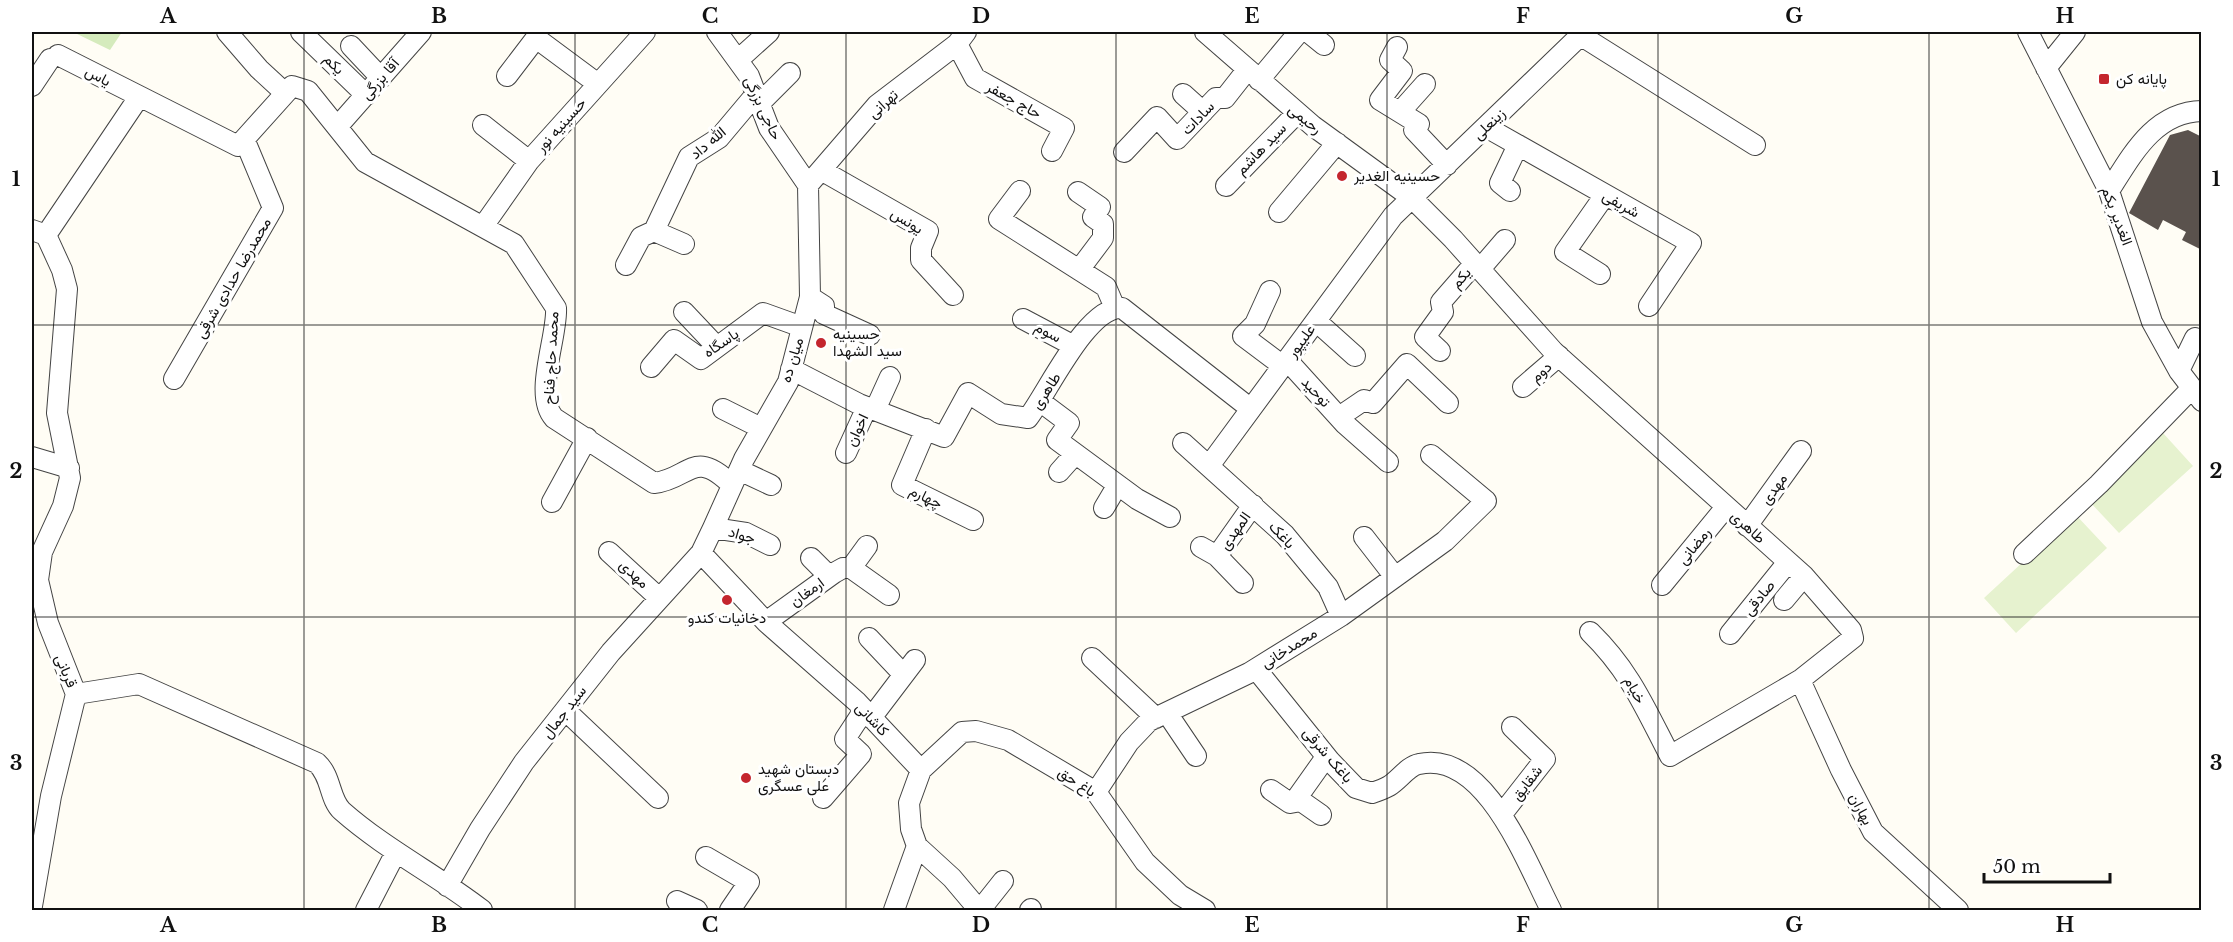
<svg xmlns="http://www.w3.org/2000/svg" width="2233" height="942" font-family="'Libre Baskerville',Vazirmatn,serif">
<rect width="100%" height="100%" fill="#fffdf5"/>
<path fill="#d5ebbd" d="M73,32h49l-12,18z"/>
<path fill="#e6f2cf" d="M2163,433l30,33 -74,67 -30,-32z
M2075,514l32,34 -91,85 -32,-35z"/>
<path fill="#5a524d" d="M2188,130l14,7v113l-20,-10 4,-8 -23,-12 -5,10 -29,-17 41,-78z"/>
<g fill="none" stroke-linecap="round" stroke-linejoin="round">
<g stroke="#444" stroke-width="22">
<path id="minor" d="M227,32l32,37 26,24
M301,32l65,63
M717,32l32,44 20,52 39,57
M1205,32l108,94 99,72 41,41 101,113 250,224 47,54 2,8 -53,42 -130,76c-25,-48 -40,-85 -80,-124
M1308,32l16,13
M2028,32l81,159 43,131 27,49 23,30
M1580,35l175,110
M957,44l18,34 89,50 -12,23
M351,46l30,32
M1397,47l-7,13 12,11 -22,29 39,24 -5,6 33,35
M58,55l180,91 54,-60 16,5 57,71 149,82 42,64c2,27 -23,87 -2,110l100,65c36,-4 39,-36 78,2
M738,60l31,-28
M2046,68l29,-36
M507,76l29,-38 62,46
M1259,80l40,-48
M32,86l18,-27
M1183,94l20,18
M760,103l30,-30
M1400,112l25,-28
M483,125l46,36
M338,126l83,-94
M1486,127l205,116 -42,63
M1124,152l33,-35 20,22 39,-41h9l22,-28
M821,170l107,61 -7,17v12l32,35
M808,185l69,-80 80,-61 9,-12
M1226,186l71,-73
M1020,191l-21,28 107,68 9,21
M1510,191l-10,-8 18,-38
M2109,191c23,-36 45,-79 93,-80
M1078,192l22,15 -7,10 10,7v14l-24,32
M1279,212l58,-69
M484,225l45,-64 116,-129
M32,230l14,5 16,35 5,19 -10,124 13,65 -7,28 -21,46 -4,28 10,43 28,71
M654,231l35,-74 30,-19 37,-44
M654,231l30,13
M46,235l93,-138
M626,265l15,-28 13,-6
M1480,269l25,-29
M1600,274l-35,-22 40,-57
M1270,291l-15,33 -12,12 40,30
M810,297l14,9v8l46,21
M684,312l33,35
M1023,319l51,27
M1316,321l39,35
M1440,351l-15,-14 18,-25 -2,-10 34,-39
M1287,360l58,64 43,38
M651,367l23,-27 27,19 62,-46 39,14
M791,369l68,35 85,33 24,-44 33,21 27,4c20,-26 59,-112 94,-110l129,101
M2179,371l16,-33 7,3
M174,379l99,-171 -28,-67
M1523,387l36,-31
M1041,402l28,21 -12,17 80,59 33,18
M723,409l38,19
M875,410l15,-33
M1339,417l25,-17 9,3 34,-39 41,39
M926,429l-24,56 71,35
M1183,443l102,92 43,52 13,29
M846,453l21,-46
M32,457l37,11
M1209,466l184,-250 191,-184
M739,470l32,15
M1059,472l16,-18
M552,502l35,-64
M1104,508l13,-22
M1747,526l54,-75
M713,528l33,5 24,12
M1364,537l31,40
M1201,547l16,9 26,27
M609,552l49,45
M701,553l65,69 91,80 64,68 -12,33 2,26 6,17 35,32 27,32
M2024,554l75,-70 93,-96
M1217,556l36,-51
M811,558l18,18
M851,568l38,27
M851,568l16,-22
M1662,585l64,-78
M1784,600l20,-24
M766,622l68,-49 9,-5h8
M1730,634l58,-72
M869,638l34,36
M1092,658l64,60
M1256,669l74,92 26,27 16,5c6,-2 12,-4 17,-7 10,-6 19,-20 30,-22 66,-15 108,100 132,146
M1800,680l41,90 32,62 85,78
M76,694l63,-10 178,79c15,14 12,36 25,48 43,38 95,64 140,99
M565,710l93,88
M1167,713l29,43
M871,718l44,-58
M921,770l41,-38 14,-1 32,9 88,52 49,70 35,33 25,15
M1271,790l19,13 11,-2 20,14
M1096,792l33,-50 20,-21 100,-48 92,-57 104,-75 41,-40 -55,-46
M823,798l38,-44 -16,-15 19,-29
M1294,802l32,-45
M1502,814l43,-55 -33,-32
M706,857l43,25 -19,28
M447,886l33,-57 44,-67 87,-110 90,-99 12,-25 31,-69 44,-77 22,-85 -2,-112
M677,901l20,9
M32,906l19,-110 25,-102
M366,910l30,-58
M894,910l23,-64
M980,910l23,-29
M1030,910l1,-1"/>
</g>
<use href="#minor" stroke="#fff" stroke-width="20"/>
</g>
<path fill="none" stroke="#111" stroke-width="1.5" stroke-opacity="0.55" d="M304,32v878M575,32v878M846,32v878M1116,32v878M1387,32v878M1658,32v878M1929,32v878M32,325h2170M32,617h2170"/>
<g fill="#c4262e" stroke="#fff" stroke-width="2">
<rect x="2098" y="73" width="12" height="12" rx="3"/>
<circle cx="1342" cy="176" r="6"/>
<circle cx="821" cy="343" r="6"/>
<circle cx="727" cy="600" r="6"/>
<circle cx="746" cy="778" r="6"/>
</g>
<g text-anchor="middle" stroke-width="6" stroke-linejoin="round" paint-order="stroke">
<g font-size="15" fill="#111" stroke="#fff">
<text transform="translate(334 64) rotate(45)" y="5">یکم</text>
<text transform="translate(98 76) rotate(28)" y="5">یاس</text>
<text transform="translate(380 79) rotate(-49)" y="5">آقا بزرگی</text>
<text transform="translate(1014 100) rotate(29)" y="5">حاج جعفر</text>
<text transform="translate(883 104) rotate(-42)" y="5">تهرانی</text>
<text transform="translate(763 108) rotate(65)" y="5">حاجی بزرگی</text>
<text transform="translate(1198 118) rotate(-46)" y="5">سادات</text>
<text transform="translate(1305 119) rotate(39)" y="5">رحیمی</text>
<text transform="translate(1489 124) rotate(-44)" y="5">زینعلی</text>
<text transform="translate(561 125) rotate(-48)" y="5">حسینیه نور</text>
<text transform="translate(708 143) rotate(-40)" y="5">الله داد</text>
<text transform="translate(1261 149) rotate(-46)" y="5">سید هاشم</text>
<text transform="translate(1621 204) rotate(29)" y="5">شریفی</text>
<text transform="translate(2117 216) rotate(69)" y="5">الغدیر یکم</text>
<text transform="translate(907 221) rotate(32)" y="5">یونس</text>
<text transform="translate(233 278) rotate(-60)" y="5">محمدرضا حدادی شرقی</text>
<text transform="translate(1461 278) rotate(-49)" y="5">یکم</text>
<text transform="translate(1048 332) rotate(28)" y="5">سوم</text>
<text transform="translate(1301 341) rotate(-54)" y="5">علیپور</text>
<text transform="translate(721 343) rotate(-34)" y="5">پاسگاه</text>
<text transform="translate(551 358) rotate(-87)" y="5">محمد حاج فناح</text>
<text transform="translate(792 360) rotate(-73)" y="5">میان ده</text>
<text transform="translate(1541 372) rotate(-42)" y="5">دوم</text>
<text transform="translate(1046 391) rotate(-57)" y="5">طاهری</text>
<text transform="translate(1316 392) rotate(47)" y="5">توحید</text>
<text transform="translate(857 430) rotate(-65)" y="5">اخوان</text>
<text transform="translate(1774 489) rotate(-54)" y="5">مهدی</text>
<text transform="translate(926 497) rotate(26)" y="5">چهارم</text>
<text transform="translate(1748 527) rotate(42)" y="5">طاهری</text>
<text transform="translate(1235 531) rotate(-55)" y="5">المهدی</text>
<text transform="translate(742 535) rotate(16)" y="5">جواد</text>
<text transform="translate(1282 535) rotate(47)" y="5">باغک</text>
<text transform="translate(1694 546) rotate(-51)" y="5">رمضانی</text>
<text transform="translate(634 574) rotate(43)" y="5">مهدی</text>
<text transform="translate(807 592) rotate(-36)" y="5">ارمغان</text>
<text transform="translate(1759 598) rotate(-51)" y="5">صادقی</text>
<text transform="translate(1289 648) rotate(-32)" y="5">محمدخانی</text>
<text transform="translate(66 671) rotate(67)" y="5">قربانی</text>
<text transform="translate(1635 690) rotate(61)" y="5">خیام</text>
<text transform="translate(564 712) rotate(-52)" y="5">سید جمال</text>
<text transform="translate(872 719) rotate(46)" y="5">کاشانی</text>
<text transform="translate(1328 755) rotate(49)" y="5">باغک شرقی</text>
<text transform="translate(1077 782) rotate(33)" y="5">باغ حق</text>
<text transform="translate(1527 783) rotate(-52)" y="5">شقایق</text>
<text transform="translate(1861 809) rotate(62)" y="5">بهاران</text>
</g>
<g font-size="15" fill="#111" stroke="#fff" text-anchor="start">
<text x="2116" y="84">پایانه کن</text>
<text x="1354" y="181">حسینیه الغدیر</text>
<text x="833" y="339">حسینیه<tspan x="833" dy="17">سید الشهدا</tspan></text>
<text x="727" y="623" text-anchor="middle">دخانیات کندو</text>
<text x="758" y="774">دبستان شهید<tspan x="758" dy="17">علی عسگری</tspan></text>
</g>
</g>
<rect width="2233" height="942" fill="none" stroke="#ffffff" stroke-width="66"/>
<path d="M1984 873v9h126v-9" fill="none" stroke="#111111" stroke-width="3"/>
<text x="1993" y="873" font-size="18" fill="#111111" stroke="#ffffff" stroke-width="4.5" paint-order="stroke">50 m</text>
<rect x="33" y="33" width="2167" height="876" fill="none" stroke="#111" stroke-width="2"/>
<g font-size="20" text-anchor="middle" font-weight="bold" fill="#111">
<text x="168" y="23">A</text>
<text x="439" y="23">B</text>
<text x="710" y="23">C</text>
<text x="981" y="23">D</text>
<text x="1252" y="23">E</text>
<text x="1523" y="23">F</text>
<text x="1794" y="23">G</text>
<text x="2065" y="23">H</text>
<text x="16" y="186">1</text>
<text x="2216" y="186">1</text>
<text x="16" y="478">2</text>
<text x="2216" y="478">2</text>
<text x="16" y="770">3</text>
<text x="2216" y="770">3</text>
<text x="168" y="932">A</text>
<text x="439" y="932">B</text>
<text x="710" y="932">C</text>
<text x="981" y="932">D</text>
<text x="1252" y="932">E</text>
<text x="1523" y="932">F</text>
<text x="1794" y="932">G</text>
<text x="2065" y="932">H</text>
</g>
</svg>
